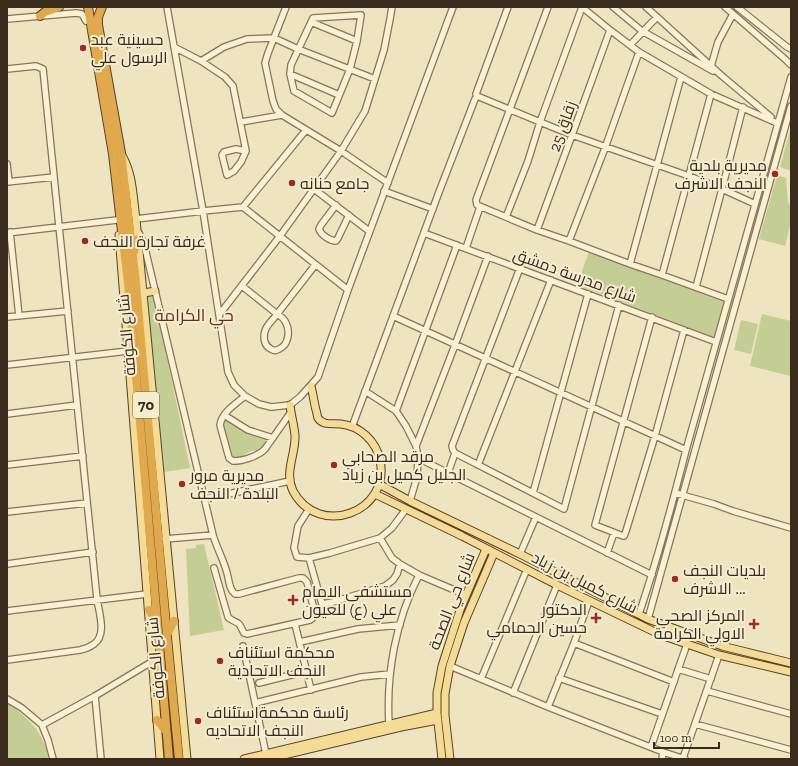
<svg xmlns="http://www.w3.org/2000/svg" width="798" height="766" font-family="'Zilla Slab',Cairo,serif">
<rect width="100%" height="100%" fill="#efe4c0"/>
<path fill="#c3cd94" d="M791,127v44l-11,-4z
M777,175l9,3 2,24 3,7v12l-6,25 -26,-7z
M589,252l135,50 -10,35 -137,-52z
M146,296h8l36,172 -26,4z
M762,314l29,7v55l-41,-10z
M741,320l17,4 -7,30 -17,-4z
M226,419c14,10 24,14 40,19 0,4 -2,9 -5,11 -3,3 -6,2 -9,2 -7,2 -11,8 -18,7l-3,-4 -9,-30z
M204,544l20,86 -34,6 -4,-87 10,-1v-3z
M7,703c22,15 36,29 42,56h-42z"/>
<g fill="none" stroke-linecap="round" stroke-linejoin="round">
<g stroke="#887458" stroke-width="8">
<path id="minor" d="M167,7l36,204 16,104 9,57 6,13 11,11 14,8 12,3 19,-2 10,-8 18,-20 30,-87 105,-283
M286,7l-18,46 -3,10 8,38 3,8 6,6 59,36 47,32
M508,7l-32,87 1,2 63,26 32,13 117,41 33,13 33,15
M548,7l-72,193 1,5 60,25 32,11 61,23 32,11 66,24
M582,7l28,23 29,22 72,42 66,29
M613,7l29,24 71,40
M646,7l76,69 49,41
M725,7l61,53 5,5
M737,7l50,40 4,2
M361,15l-4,26 -7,28 -18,44 -38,-22 -4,-17 1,-9 22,-47z
M7,19l69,-6 6,1 4,7
M311,22l46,19
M630,45l27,-28
M174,47l27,14 24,16 8,9 13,65 -5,11 -7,9 -7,4 -5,-20 2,-3 12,-3 10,2
M201,61l23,-14 23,-8 27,-1 24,11 77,30
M711,66l7,-24 15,-28
M7,69l29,-3 7,3 54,530c2,14 10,36 -3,45 -4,3 -9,5 -14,6l-73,10
M290,74l49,21
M241,122l41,-7
M7,164l2,18
M7,182l47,-5
M314,189l55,42
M384,191l49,18
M336,205l-15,20 -2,4c2,6 11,12 17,12l2,-3 11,-23
M243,207l63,-77
M506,217l22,-56 12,-39 42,-115
M136,219l67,-8 40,-4 105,83
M537,230l35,-95 38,-105
M10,232l9,84
M7,233l110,-13
M139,233l5,11 69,291c4,14 12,27 15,42 1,6 2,13 7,17h4l60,-16h4l4,4 8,31 -1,4 -4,3 -63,14 -3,-1c-2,-3 -3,-7 -5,-9 -3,-3 -8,-3 -11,-7l-14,-49
M424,233l292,109
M569,241l36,-93 34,-96
M466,248l14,-41
M630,264l51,-187
M520,268l-68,178 1,4 2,3 109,56 55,-204
M662,275l49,-181
M242,286l35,28c4,2 7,5 9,9 4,8 3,22 -7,26 -3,2 -5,2 -8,0 -7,-3 -8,-12 -6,-18 2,-7 9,-12 13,-18 12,-16 25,-32 37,-48
M696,287l26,-98 21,-82
M219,315l61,-79 61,-85 24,-40 19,-61 6,-31 2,-12
M393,316l293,134
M7,317l61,-6
M652,317l-57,208 28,11h1l2,-5 29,-95 29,-106
M7,365l121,-14
M365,391l31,20 10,15 10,20 2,12 -1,19 -7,24
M245,396c-9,8 -23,16 -25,29l9,33 4,3c10,0 26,-5 32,-12l26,-37
M396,411l61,-166
M7,414l70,-9
M224,415l24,15 25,8
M352,427l87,-235 36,-93
M416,446l39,-101 33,-89
M418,458l234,117
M7,465l76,-9
M478,465l73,-185
M448,473l7,-20
M533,493l55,-199
M675,493l39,11 19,7 58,17
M204,499l86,-18
M309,509l-11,17 -4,22 3,9 12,1 21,-5 50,-15 12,-10 14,-19
M7,512l80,-9
M380,538l12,20 8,6 19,11 47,20
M165,539l48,-4
M607,553l7,-20
M520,554l16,-37
M309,558l13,46 11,-2 52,-16 8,-6 4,-6 3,-10
M7,564l86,-12
M7,611l140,-17
M639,614c18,-53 33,-109 47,-164l105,-373
M648,619l143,-513
M295,624l16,66
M300,642l58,-13 42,-4
M574,643l100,39
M243,646l23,108
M450,666l98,41 115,45 22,7
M678,669l33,10
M559,678l103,36
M481,679l46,-110
M259,683l48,-12
M707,691l84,23
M513,693l44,-108
M95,696l6,63
M7,699l15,9 20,17 6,15 5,19
M255,703l106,-26 29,-3
M548,707l26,-64 15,-42
M389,724c-3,-51 7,-104 30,-149
M695,724l96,26
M42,725l53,-29 58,-35
M651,747l36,-103
M683,758l36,-103
M662,759l1,-7"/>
</g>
<g stroke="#56422c" stroke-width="9">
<path id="major" d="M121,154c12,18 12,44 15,65l51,540
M119,235l41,524
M144,293l11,-2
M290,405c1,10 4,20 5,30 1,19 -11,37 -2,56 26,48 98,21 87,-31 -4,-19 -20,-34 -39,-36 -8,-1 -18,2 -23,-6 -1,-2 -1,-6 -2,-8 -2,-8 -3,-16 -5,-24
M379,484l31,17 110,53 128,65 74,27 69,17
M375,494l87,42 95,49 104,50 58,20 72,17
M244,759l193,-46
M267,759l134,-32 37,-7
M442,759l-5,-46v-20l5,-27 19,-59 25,-58
M450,759l-5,-44v-21l5,-28 14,-43 30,-70"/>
</g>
<g stroke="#56422c" stroke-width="10">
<path id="highway" d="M88,7l25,147 15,129 41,476
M102,7l-4,10v8l23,128 15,130 31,353 12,123
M40,16l5,-4 14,-5
M134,252l4,-13
M149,610l8,13
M167,635l7,-14
M157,720l9,11"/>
</g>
<use href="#minor" stroke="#faf0d3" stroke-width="5.5"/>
<use href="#major" stroke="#f4dc96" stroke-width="7"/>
<use href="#highway" stroke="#e1a94e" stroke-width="8"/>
</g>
<g fill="#992c26" stroke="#f6edd0" stroke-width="1.5">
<circle cx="83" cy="48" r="4"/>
<circle cx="775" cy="174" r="4"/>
<circle cx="292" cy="183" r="4"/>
<circle cx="85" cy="241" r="4"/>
<circle cx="334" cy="465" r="4"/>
<circle cx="182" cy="484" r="4"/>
<circle cx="675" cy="579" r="4"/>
<path d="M291 594h4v4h4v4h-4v4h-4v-4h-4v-4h4z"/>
<path d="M594 612h4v4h4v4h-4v4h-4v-4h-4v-4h4z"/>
<path d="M752 618h4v4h4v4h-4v4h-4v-4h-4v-4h4z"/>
<circle cx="220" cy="661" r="4"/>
<circle cx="198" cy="721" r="4"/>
</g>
<g text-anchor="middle" stroke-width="4" stroke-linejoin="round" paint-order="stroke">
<rect fill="#f6edd0" stroke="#716552" stroke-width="1" x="133" y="392" width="26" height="26" rx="3"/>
<g font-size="15" font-weight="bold" fill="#382b1c">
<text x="146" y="410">70</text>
</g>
<g font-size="16" fill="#382b1c" stroke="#f6edd0" text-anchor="start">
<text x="91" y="45">حسينية عبد<tspan x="91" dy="18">الرسول علي</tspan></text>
<text x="767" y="171" text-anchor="end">مديرية بلدية<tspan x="767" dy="18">النجف الاشرف</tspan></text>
<text x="300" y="189">جامع حنانه</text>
<text x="93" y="247">غرفة تجارة النجف</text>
<text x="342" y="462">مرقد الصحابي<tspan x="342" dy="18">الجليل كميل بن زياد</tspan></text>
<text x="190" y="481">مديرية مرور<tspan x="190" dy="18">البلدة / النجف</tspan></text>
<text x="683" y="576">بلديات النجف<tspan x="683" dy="18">الاشرف ...</tspan></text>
<text x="302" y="597">مستشفى الامام<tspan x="302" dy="18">علي (ع) للعيون</tspan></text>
<text x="587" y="615" text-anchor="end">الدكتور<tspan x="587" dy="18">حسين الحمامي</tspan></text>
<text x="745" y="621" text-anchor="end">المركز الصحي<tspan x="745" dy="18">الاولي الكرامة</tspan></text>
<text x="228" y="658">محكمة استئناف<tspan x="228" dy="18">النجف الاتحادية</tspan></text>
<text x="206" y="718">رئاسة محكمةاستئناف<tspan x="206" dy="18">النجف الاتحاديه</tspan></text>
</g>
<g font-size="16" fill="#382b1c" stroke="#f6edd0">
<text transform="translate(562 126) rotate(-70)" y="6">زقاق 25</text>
<text transform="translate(575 275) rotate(20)" y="6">شارع مدرسة دمشق</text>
<text transform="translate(126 335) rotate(-95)" y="6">شارع الكوفة</text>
<text transform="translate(585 582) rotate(27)" y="6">شارع كميل بن زياد</text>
<text transform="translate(451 601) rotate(-69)" y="6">شارع حي الصحة</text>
<text transform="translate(155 658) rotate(-95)" y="6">شارع الكوفة</text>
</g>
<g font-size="17" fill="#652f1b" stroke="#f6edd0">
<text x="194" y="321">حي الكرامة</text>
</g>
</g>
<rect width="798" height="766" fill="none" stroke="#382b1c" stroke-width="16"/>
<path d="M654 742v6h65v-6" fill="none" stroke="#382b1c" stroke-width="2"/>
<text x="660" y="742" font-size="12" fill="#382b1c" stroke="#f6edd0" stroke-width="3" paint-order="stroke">100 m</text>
</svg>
